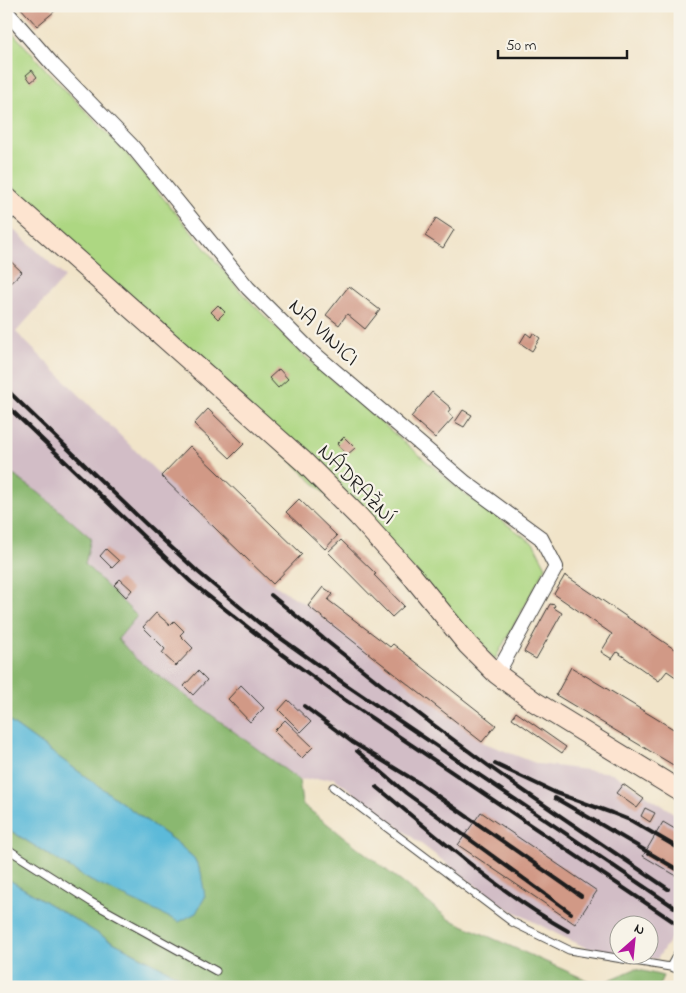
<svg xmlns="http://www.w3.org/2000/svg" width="686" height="993" font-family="'Indie Flower',sans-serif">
<rect width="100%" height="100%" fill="#f7f3e8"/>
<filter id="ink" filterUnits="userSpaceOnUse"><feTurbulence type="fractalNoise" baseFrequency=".02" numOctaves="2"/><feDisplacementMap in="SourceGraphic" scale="10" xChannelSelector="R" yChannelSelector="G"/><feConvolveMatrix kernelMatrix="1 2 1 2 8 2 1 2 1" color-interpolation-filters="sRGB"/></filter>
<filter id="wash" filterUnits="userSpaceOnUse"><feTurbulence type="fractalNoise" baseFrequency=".0096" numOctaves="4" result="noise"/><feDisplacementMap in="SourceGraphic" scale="20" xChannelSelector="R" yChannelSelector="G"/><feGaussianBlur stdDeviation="1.12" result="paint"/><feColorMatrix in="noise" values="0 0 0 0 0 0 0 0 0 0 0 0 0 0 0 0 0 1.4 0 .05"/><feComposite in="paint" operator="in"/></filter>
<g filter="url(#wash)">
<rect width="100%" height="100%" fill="#f1e4c9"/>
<path fill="#d2bdc6" d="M6,222l59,55 -49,55 145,144 112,108 35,22 174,136 56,22 74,9 68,44v125l-9,-4 -14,21 -23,-3h14v-30h-30v27l-31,-5 -30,-14 -57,-30 -166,-126 -35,2 -163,-121 -18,-20 19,-23 -53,-52 7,-26 -52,-45 -33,-23z"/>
<path fill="#add782" stroke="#647a4f" d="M6,25l42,47 77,80 117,141 61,62 157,135 74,54 12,23 -51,92 -489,-475z"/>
<path fill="#8ab870" stroke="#536a46" d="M6,470l33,23 52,45 -6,26 52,52 -19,23 18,20 163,121 3,24 147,115 149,66 37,-16 28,7 -5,11h-458l-93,-48 -101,-61v-50l85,53 110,-9 -7,-14 -18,-16 -170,-123z"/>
<path fill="#5bbad9" stroke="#3c6b7a" d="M6,719l170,123 18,16 7,14 4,25 -9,16 -17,9 -88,-41 -85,-53z
M6,878l101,61 93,48h-194z"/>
<g id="blocks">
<path fill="#d19986" d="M19,6h31l5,5 -18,15z
M32,70l5,7 -6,5 -5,-7z
M436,218l18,12 -11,18 -18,-12z
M6,257l16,15 -16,15z
M349,286l31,24 -15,19 -18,-15 -8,11 -13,-10z
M218,305l7,7 -7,7 -7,-7z
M526,333l5,4 2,-4 7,5 -8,13 -12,-8z
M279,369l9,10 -10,9 -9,-10z
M432,392l19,16 -3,4 5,6 -18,20 -24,-21z
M208,409l36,35 -14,14 -36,-34z
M463,410l9,5 -8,12 -9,-5z
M344,437l11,11 -8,7 -10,-11z
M190,446l112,108 -29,30 -112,-108z
M299,499l38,37 -12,13 -39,-37z
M341,540l35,34 -2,1 30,31 -12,11 -64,-65z
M106,549l13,12 -7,7 -12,-12z
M565,575l115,78v27l-13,-9 -8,10 -42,-29 -5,7 -11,-7 11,-18 -58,-40z
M120,579l12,11 -6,7 -12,-12z
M323,587l10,7 -5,6 62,47 3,-3 103,81 -14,17 -174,-136z
M550,604l5,1 -1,3 8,5 -26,46 -12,-7z
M156,613l14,12 4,-4 10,10 -4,4 13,13 -17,18 -14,-13 3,-4 -22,-22z
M571,667l109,66v36l-124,-74z
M198,671l9,9 -14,15 -9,-9z
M241,685l23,23 -14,14 -22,-23z
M288,700l23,22 -10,10 -22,-22z
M516,712l50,35 -4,6 -50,-35z
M285,720l28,27 -11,11 -28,-27z
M623,784l21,15 -7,9 -21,-15z
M645,808l10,5 -5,9 -9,-6z
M481,812l116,79 -22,33 -117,-79z
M663,822l17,10v46l-37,-22z"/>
</g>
</g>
<g filter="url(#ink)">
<use href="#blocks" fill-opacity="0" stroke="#3c3a36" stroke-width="1"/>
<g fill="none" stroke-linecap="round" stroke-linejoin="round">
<g stroke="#3c3a36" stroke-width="9">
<path id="lane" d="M6,221l11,-13
M333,787l179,135 57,28 101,17 10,3
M6,848l85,54 125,69
M670,967l10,-18"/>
</g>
<g stroke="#3c3a36" stroke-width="16">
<path id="street" d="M6,11l48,55 78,80 116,142 61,61 157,134 75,55 15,29 -59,107"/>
</g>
<g stroke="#3c3a36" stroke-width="22">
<path id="secondary" d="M6,197l297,264 55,55 55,61 55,68 29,29 38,28 145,89"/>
</g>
<use href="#lane" stroke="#fff" stroke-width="7"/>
<use href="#street" stroke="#fff" stroke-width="14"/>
<use href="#secondary" stroke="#fde4d0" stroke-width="20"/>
<path stroke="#1c1c1c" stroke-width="4" d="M6,389l140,135 52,48 60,50 87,62 335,227
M6,405l185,177 88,70 60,44 341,230
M271,595c70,59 141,115 215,169 59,43 121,83 182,125
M304,706l48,36 67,41 162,113
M357,751l49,42 165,120
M495,764l59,28 58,21 20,8 48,28
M377,787c62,51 122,105 191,144
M555,798l45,26 80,47"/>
</g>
</g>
<g text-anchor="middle" stroke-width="4.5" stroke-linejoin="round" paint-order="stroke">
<g font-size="22" fill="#1c1c1c" stroke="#f7f3e8">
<text transform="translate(325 331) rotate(43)" y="8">NA VINICI</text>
<text transform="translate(358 483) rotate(46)" y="8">NÁDRAŽNÍ</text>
</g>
</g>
<rect width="686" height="993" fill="none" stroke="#f7f3e8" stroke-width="25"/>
<g transform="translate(634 940) rotate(27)"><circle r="24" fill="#f7f3e8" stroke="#9f9d96"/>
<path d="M0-4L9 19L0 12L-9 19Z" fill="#b5179e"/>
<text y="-8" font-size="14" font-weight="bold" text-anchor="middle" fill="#1c1c1c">N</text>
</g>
<path d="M498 50v8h129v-8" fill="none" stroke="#1c1c1c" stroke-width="2.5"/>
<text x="506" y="50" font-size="15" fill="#1c1c1c" stroke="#f7f3e8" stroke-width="4" paint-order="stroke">50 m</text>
</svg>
